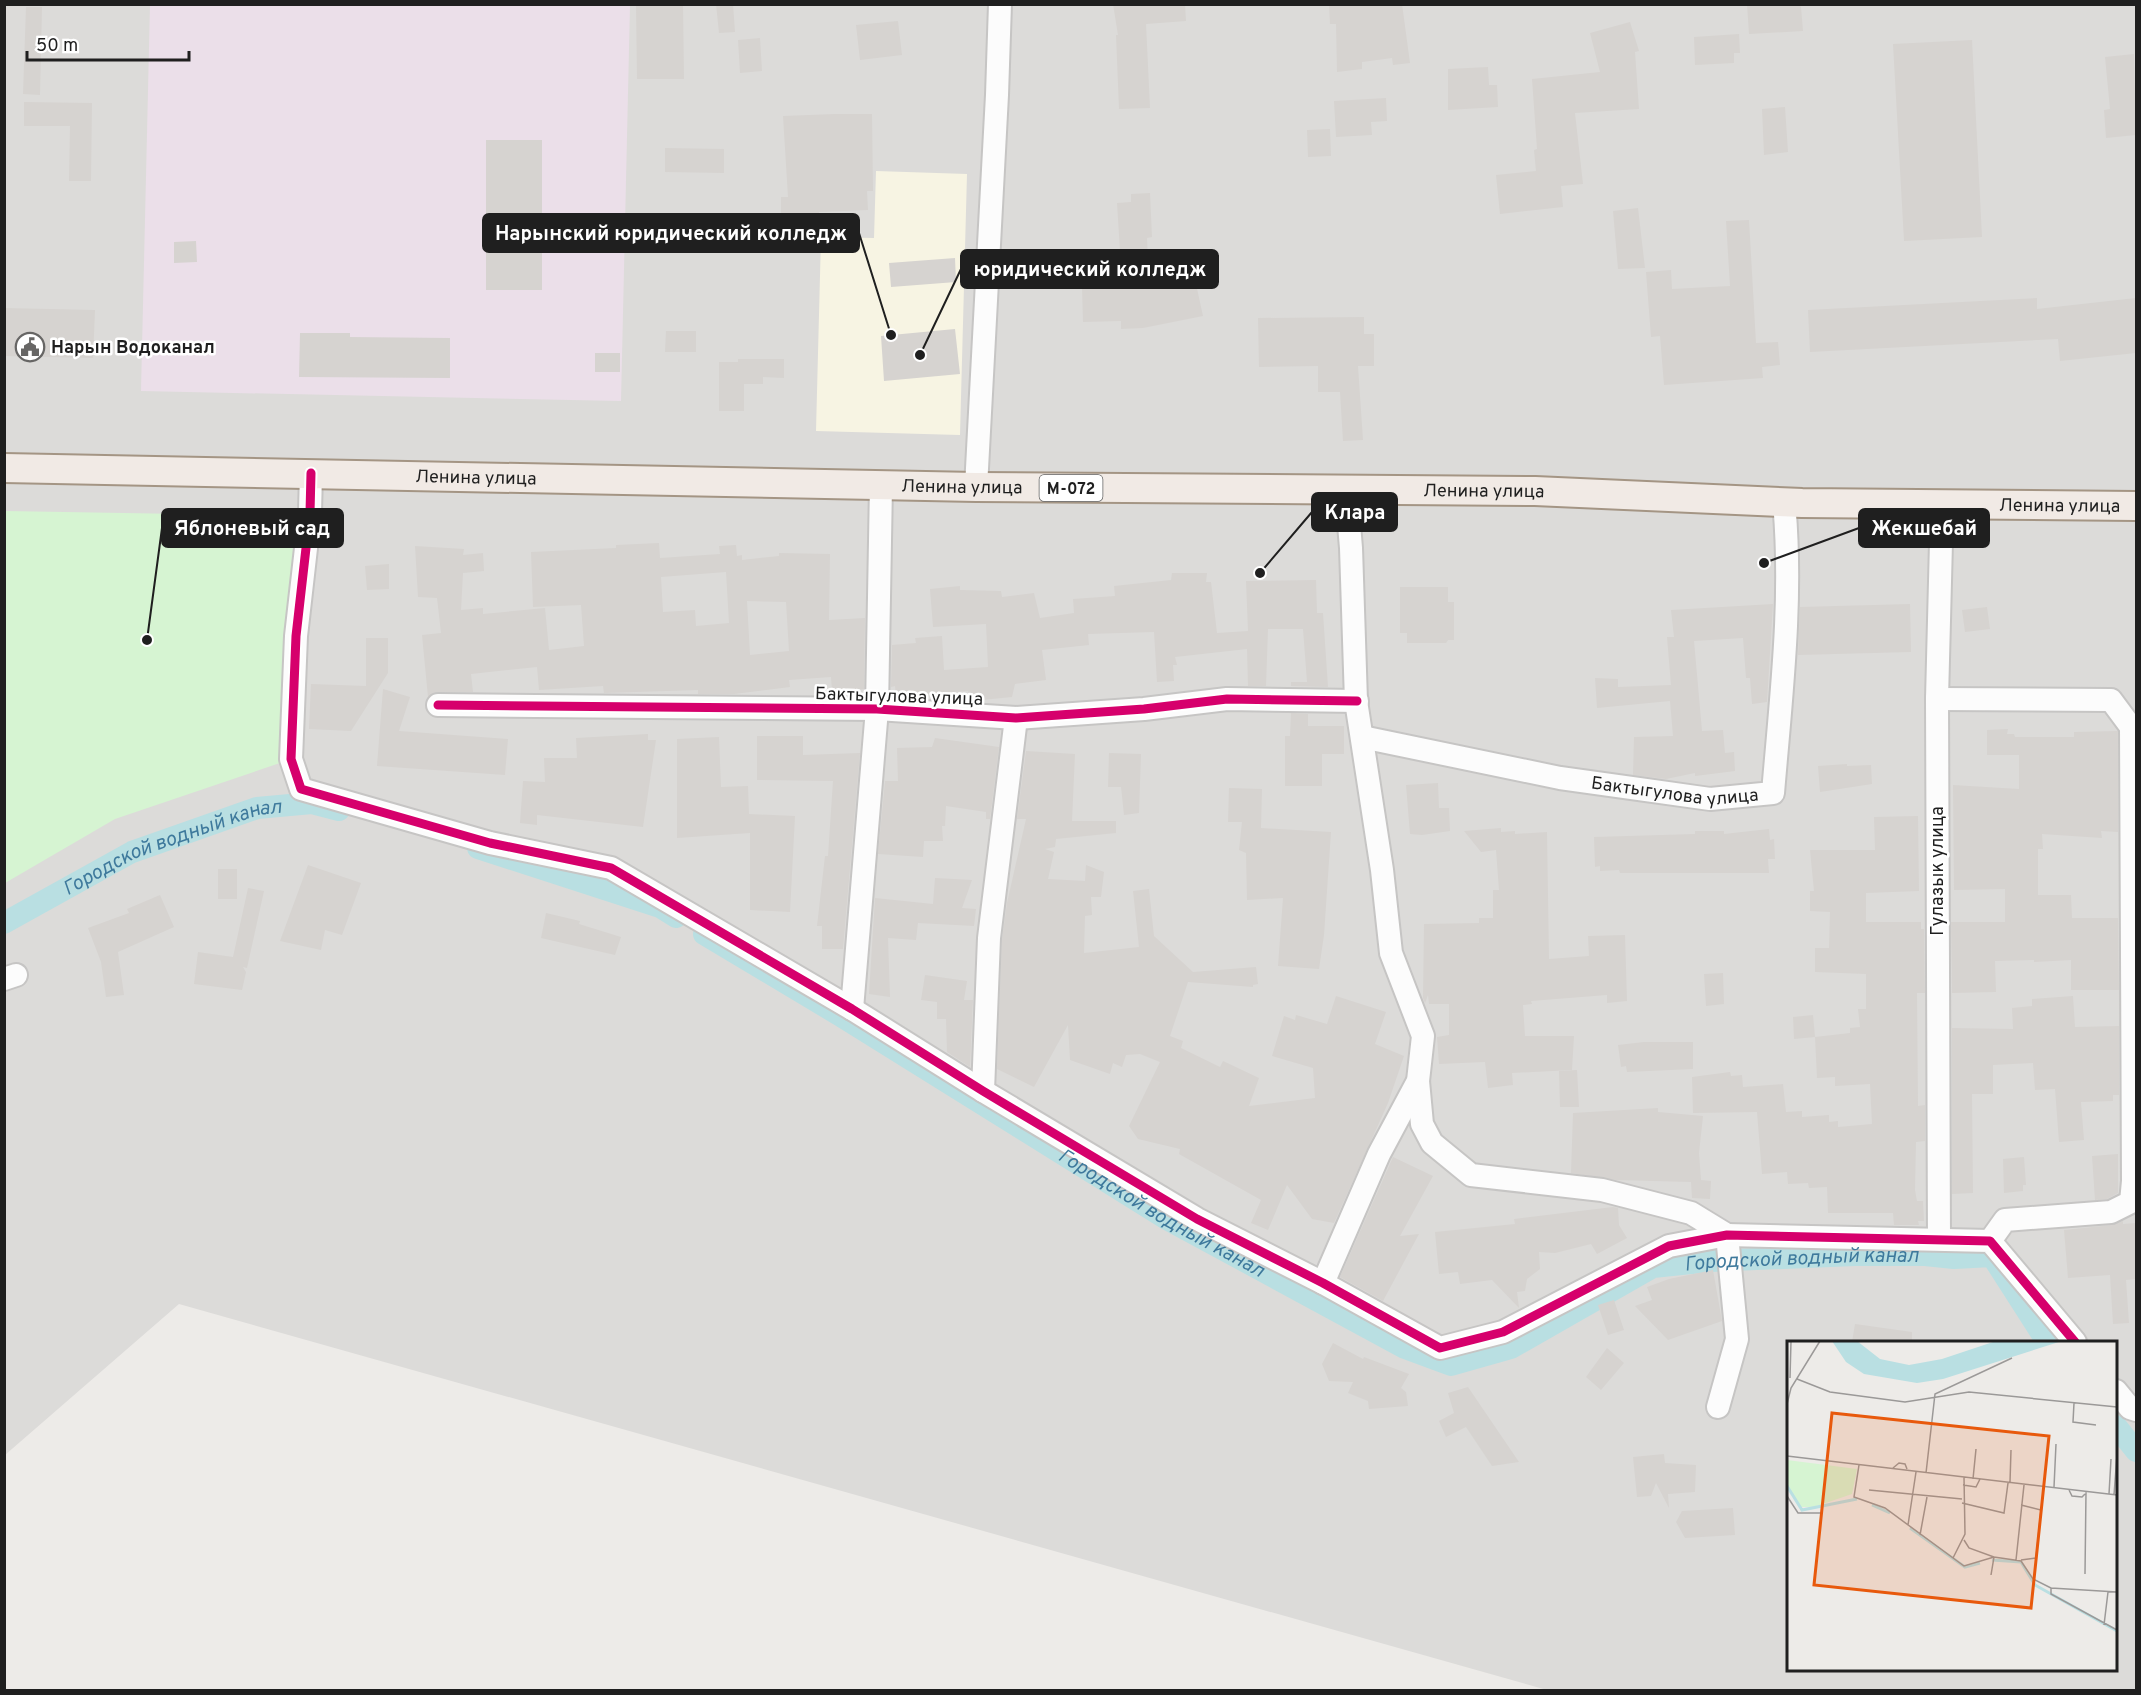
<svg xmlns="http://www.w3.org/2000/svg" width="2141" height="1695" font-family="Overpass,sans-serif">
<rect width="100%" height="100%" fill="#edebe8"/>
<path fill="#dcdbd9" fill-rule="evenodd" d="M5,5h2131v1685h-589l-1368,-386 -174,151zM1788,1342h328v328h-328z"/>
<path fill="#ebdfe9" d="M150,5h480l-9,396 -480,-10z"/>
<path fill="#f7f4e3" d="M876,171l91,3 -7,261 -144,-4 5,-194 53,1z"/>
<path fill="#d6f4d2" d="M5,511l295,5 -20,247 -165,56 -110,64z"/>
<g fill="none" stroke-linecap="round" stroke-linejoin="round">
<g stroke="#b9dfe2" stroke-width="22">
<path d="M478,848l182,59 16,10"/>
<path id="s1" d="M4,923l128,-71 125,-44 55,-5 27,7"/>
<path id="s2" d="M704,934l137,82 324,202 240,130 46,17 60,-17 142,-81 57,-6 145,-6h70l29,3 38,-2 55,86"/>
<path d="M2116,1426l20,25"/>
</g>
</g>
<path fill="#d6d3d0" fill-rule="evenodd" d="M636,4h47l1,75h-47z
M716,4h17l2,28 -16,1z
M1113,4h72l1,17 -40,3 4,84 -31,1 -3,-74h2z
M1329,4h73l8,59 -17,2 -1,-7 -30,4v7l-25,3 -1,-48h-6z
M1747,4h51l3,3 2,24 -54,3z
M26,7h16l-2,88 -17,-1z
M898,21l4,34 -42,5 -4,-35z
M1630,22l9,29 -4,1 4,57 -64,4 8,71 -22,2 2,21 -63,7 -4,-39 40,-4 -2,-21 3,-1 -5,-70 68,-7 -10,-39z
M1739,34l1,19h-6v10l-39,2 -1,-28z
M760,38l2,33 -22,2 -2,-33z
M1972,40l10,197 -78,4 -11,-197z
M2134,54l2,81 -30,3 -2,-28 6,-1 -5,-52z
M1488,67l1,18h8l1,22 -50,3v-41z
M1386,98l1,23 -16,1 1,13 -36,2 -2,-36z
M24,102l68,1 -1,78h-22l1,-55h-46z
M1785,107l3,45 -24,3 -2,-46z
M835,114h37l1,77h-6l1,19 -49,2v31h-38v-46h7l-5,-81z
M1330,129l1,27 -23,1 -1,-27z
M486,140h56v150h-56z
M665,148l59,1v24l-59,-1z
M1150,193l2,44 -5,1 2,47 39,-9 2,9 6,-1 7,32 -60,12 -22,1v-8l-38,1 -1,-35h21l-4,-33 21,-3 -3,-48 14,-1v-8z
M1638,208l7,60 -27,1 -5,-58z
M1749,220l7,123 22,-1 2,23 -18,2 1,11 -99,7 -4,-49 -9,1 -5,-65 25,-2 1,19 58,-3 -4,-65z
M196,241l1,21 -23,1v-21z
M955,258l1,24 -65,5 -2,-24z
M2037,298v11l99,-11v55l-76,8 -2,-22 -248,13 -2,-42z
M4,308l91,2 -2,48 -89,-2z
M1364,317v17h10v32h-16l5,74 -20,1 -3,-49h-22v-26l-59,1 -1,-49z
M955,329l5,45 -76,7 -3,-45z
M666,331h30v21h-31z
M300,333h50v4l100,1v40l-151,-1z
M595,353h25v19h-25z
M738,359h46v19l-21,-1v7h-19v27h-25v-49h19z
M659,543l1,15 60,-4 -1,-8 17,-1 1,11 5,-1v5l37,-4v-3l51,1 -1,66 36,-2 -1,71 -32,2 -1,-14 -42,3 1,7 -56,7h-36v-4l-94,3 -1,-7 -64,4 -2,-23 -66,7 2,18h-35l-10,5 -6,-62 19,-2 -4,-35 -19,-1 -3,-51 49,3 -1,6 20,-2 1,18 -21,2 -2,37 22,-2v6l62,-6 4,42 35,-4 -3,-41 -48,2 -2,-55 85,-4v-3zM726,572l3,51 -33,3 -1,-16 -32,2 -2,-35zM747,601l39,1 3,49 -39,4z
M389,564v25l-22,1 -2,-24z
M1172,573h35l-1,9h5l6,51 31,-2 -2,-50 70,-1 1,33h6l5,74 -37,-1v-4h16l-4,-53h-35l-2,57h-18l-1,-37 -72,8 2,8h-4l1,16 -17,1 -3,-50 -66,2 1,11 -47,5 4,30 -31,4 -3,13 -40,4 -4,-10 -72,5 -1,-10 -4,1 1,-42 24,-2 -1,-5 27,-2 2,34 44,-3 -2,-43 -53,3 -3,-38 30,-3v4l41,1 1,6 32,-4 6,25 34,-5 -1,-14 42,-3 -1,-10 57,-6z
M1400,587h48v15h6v38h-6l-2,3h-39v-10h-7z
M1773,604l-6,98 -15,2 -2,-26h-4l-3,-40 -49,3 8,90 21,-1 2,23 9,-1 1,19 -40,5v-3l-29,6 -33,-4 1,-38 39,-1 -3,-35 -73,7 -2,-30 23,1v8l53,-2 -4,-48h7l-3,-27z
M1910,604l1,48 -113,3 2,-48z
M1987,607l3,22 -25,3 -3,-22z
M366,638h22v35l-37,58 -42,-2 2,-45 55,2z
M383,689l27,8 -11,34 109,8 -3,36 -128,-9z
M1291,713l17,1v12h36v28h-22v32h-37v-50h5z
M2008,729l-1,5h7l1,3h59v-5l44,-1v101l-17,-1 1,7 -60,-4 1,15h-5v46h33l1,23h46l1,72h-48v-30l-37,2v-2l-39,1 1,31 -44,1 -1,-71h54v-33l-51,1 -1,-105 66,4v-34h-32v-25z
M648,734v6h8l-13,87 -106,-12v10l-17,-2 3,-42 22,1 -1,-24h33l-1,-20z
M757,736h46v19l57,-2 -17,196h-21v-23h-5l8,-70h3l5,-75 -76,-1z
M719,737l2,50 27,-1 1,28 46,2 -5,96 -40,-2v-77l-73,5v-99z
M935,738l64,9 -9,72h-4v-7l-40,-6 -1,20h-3l1,15h-19l-1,16 -45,-3 7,-73h13l-1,-33 35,-1z
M1026,751l49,3 -3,67h44v12l-60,6 -1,8 -10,2 9,3 -6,27 37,2 1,-16 18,7 -3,25h-10l1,18 -7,1 -1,37 55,-6 -6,-56 16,-2 5,47 39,36 63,-5 2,17 -5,1v2l-65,-5 -18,54 13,5 -2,7 39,19 3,-6 36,17 -10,28 66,-8 -2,-30 -41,-12 12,-40 11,4 1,-5 31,9 9,-28 50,16 -11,32 29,12 -16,47 -54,120 -22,-4 -25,-34 -19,45 -17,-7 10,-23 -82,-46 1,-5 -42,-10 -9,-13 31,-64 -20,-8 -14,1 -4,12 -9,-4 -3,11 -40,-14 -2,-35 -34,62 -37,-18 5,-130 5,-36 19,-84h-9z
M1109,753l32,1 -2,59 -15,2 -3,-28h-13z
M1847,764v2l24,-1 1,19 -52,8 -2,-26z
M1438,783l1,25h10l1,23 -28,4 -12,-1 -4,-49z
M1229,788l33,1 -1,39 70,4 -7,103 -5,34 -41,-3 5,-68 -36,2 -1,-47 -7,-3 3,-28h-14z
M1918,816l1,75 -53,2v29h55v7h3l1,64h-8l1,113 7,-1v36l-9,1 -1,48 2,11h6l1,20h-6l1,4h-25l-1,-12h-65l-1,-26 -18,1 -1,-5 -20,1 -1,-12 -25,2 -5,-62 -64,1 -1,-36 38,-5 1,4 11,-1 1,12 40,-3 3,28 16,-1v6l27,-2v7l9,-1v6l34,-3 -2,-40 -35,2v-9l-18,1 -2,-41 35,-4v-5l10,-1 -2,-18h8v-35l-51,-2v-24h14l1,-36 -20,-1v-20h4l-4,-41h65l-1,-33z
M1501,828v4l14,-1v3l32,-2 2,127 40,-3 -1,-20 37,-1 2,66 -20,2v-8l-76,6 1,3 -9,1 2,31h49l-2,34 -60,3 1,12 -25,3 -3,-26 -46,2 -2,-27 12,-2v-31h-20l-1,-9 -3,8 -2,-5 1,-74 55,-1v-5h14v-28h6l-3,-40 -15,2 -17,-21z
M1769,829l1,11 4,-1 1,20h-7l1,14h-149l-1,-3 -19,1v-5l-5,1 -1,-30 101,-3v-3h29v3z
M308,865l53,18 -19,52 -17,-5 -4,20 -41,-9z
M218,869h19v30h-19z
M935,878l37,2 -10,28 14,1 -2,17 -56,-3 -2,17 -28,-2 2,59 -21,-3 6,-96 58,6z
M248,888l16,3 -17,77 -4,-1 3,5 -4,18 -48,-6 4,-32 35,5z
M160,895l14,32 -56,25 6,43 -18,2 -5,-35 -13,-34 41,-15 -2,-4z
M546,913l34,8 -1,3 42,13 -6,18 -74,-17z
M1723,973l1,31 -18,2 -2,-32z
M925,975l42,6 -3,19h9l-3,67 -23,-15 -1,-33h-9v-17l-16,-2z
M2073,996l2,31 44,-1v69h-6v6l-32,1 3,38 -25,2 -4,-53 -20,1 -2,-27 -40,2v29h-21l1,99 -21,1v-166l61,1 -1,-21 20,-2v-7z
M1813,1015l2,22 -21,2 -1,-22z
M1644,1042h49v27l-66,3 -1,-6 -5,1 -3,-22z
M1577,1070l2,37h-19l-1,-36z
M1658,1108v4l45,4 -4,37 2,27 10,1 -1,18 -18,-1 -1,-16 -75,-2 -45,-7 2,-60z
M2118,1154v39l-11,6 -12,1 -3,-44z
M1393,1157l40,19 -33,60 19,-2 -36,67 -43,-24z
M2024,1157l2,28h-3v6l-19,2 -1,-34z
M1613,1207l5,1 1,17 8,13 -30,16 -6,-10 -36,9 -16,-1 1,17 -13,10 -2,12 -8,1 2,16 -27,-28 -32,4 -2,-12 -19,2 -4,-42 80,-8 -1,-5z
M2123,1221v3l13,-1v56l-10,1 3,43 -16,1 -3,-49 -42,3 -4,-48 48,-5z
M1713,1270l9,51 -54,19 -33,-34 17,-6 -5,-13 22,-8z
M1614,1300l10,30 -16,5 -10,-30z
M1855,1324l57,8v10h-60z
M1333,1343l30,16 1,-2 45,17 -8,14 5,4 2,14 -39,3 -1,-8 -20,-8 5,-11 -24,-1 -7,-17z
M1607,1348l17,15 -23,27 -15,-13z
M1468,1387l51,75 -27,4 -26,-39 -20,10 -7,-16 15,-8 -6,-20z
M1664,1454l1,9 31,2 -1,27 -27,2 1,14 -13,-25 -5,13 -14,1 -4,-40z
M1733,1508l2,27 -50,3 -9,-16 6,-11z"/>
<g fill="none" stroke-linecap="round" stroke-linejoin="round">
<g stroke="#c6c5c4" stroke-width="26">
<g id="minor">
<path d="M311,473l-1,40 -14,123 -5,123 10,30 189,54 121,25 241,141 131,82 214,128 126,64 117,65 63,-16 166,-86 58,-11 263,6 85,101"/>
<path d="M976,487l21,-392 3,-91"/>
<path d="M1937,699l174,1 20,27 2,454 -2,21 -20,10 -106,8 -15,21"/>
<path d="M438,705l439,4 139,9 128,-9 83,-10 130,2"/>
<path id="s3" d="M1362,737l198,41 86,12 64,9 63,-6c8,-96 20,-194 11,-291"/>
<path d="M4,979l12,-4"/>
<path d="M852,1009l25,-300 4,-224"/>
<path d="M1418,1081l4,43 10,19 39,32 131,15 89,23 36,22 10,104 -19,68"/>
<path d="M983,1091l6,-153 27,-220"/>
<path d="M1939,1238l-2,-539 5,-196"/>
<path d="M1323,1283l56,-129 39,-73 5,-45 -32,-83 -9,-83 -26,-169 -5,-153 -5,-59"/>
<path d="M2116,1391l14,17 6,2"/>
</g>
</g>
<g stroke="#a49584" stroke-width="32">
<g id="major">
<path id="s4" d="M4,468l972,19 559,4 267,12 334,3"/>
</g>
</g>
<use href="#minor" stroke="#fcfcfc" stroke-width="22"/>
<use href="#major" stroke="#f1eae5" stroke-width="28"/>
<g stroke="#fff" stroke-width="13">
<path id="cycleway" d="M311,473l-1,40 -14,123 -5,123 10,30 189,54 121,25 241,141 131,82 214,128 126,64 117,65 63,-16 166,-86 58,-11 263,6 85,101
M438,705l439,4 139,9 128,-9 83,-10 130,2"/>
</g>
<use href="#cycleway" stroke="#d6006c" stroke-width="9"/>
</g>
<defs>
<g id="civic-ring" transform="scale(1.5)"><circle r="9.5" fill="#fff" stroke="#676665" stroke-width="1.5"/><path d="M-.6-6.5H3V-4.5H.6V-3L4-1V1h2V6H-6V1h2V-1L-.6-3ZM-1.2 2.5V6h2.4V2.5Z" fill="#676665"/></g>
</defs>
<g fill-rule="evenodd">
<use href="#civic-ring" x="30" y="347"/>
</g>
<g text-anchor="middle" stroke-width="5" stroke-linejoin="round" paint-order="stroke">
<rect fill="#fff" stroke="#626262" stroke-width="1.5" x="1039.5" y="475" width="63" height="26" rx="4.5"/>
<g font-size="16" font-weight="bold" fill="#1f1f1f">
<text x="1071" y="494">М-072</text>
</g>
<g font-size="18" font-weight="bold" fill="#1f1f1f" stroke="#fff" text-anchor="start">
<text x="51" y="353">Нарын Водоканал</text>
</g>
<g font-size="18" fill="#1f1f1f" stroke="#fff">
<text dy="6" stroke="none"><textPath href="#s4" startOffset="472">Ленина улица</textPath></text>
<text dy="6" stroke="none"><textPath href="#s4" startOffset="958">Ленина улица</textPath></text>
<text dy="6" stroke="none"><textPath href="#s4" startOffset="1480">Ленина улица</textPath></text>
<text dy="6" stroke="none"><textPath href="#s4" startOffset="2056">Ленина улица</textPath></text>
<text transform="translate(899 696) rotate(2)" y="6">Бактыгулова улица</text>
<text dy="6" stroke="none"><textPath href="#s3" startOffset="318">Бактыгулова улица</textPath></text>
<text transform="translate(1937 871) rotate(-90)" y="6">Гулазык улица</text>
</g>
<g font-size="20" font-style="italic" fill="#3e799c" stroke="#fff">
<text dy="7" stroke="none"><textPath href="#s1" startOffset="186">Городской водный канал</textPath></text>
<text dy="7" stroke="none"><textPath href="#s2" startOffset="536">Городской водный канал</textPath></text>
<text dy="7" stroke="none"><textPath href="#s2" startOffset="1238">Городской водный канал</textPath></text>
</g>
</g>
<g transform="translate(1787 1341)">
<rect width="330" height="330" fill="#edebe8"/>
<path d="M0,119l70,9 -5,25 -38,13h-14l-13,-23z" fill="#d6f4d2"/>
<path d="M45,0h25l23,18 29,6 33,-6 54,-18h66l-119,38 -26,4 -53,-9 -18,-12z" fill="#b9dfe2"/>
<path fill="none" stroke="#b9dfe2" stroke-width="3" d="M0,145l15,24 55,-11M85,164l18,8M123,187l55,39 15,-4M205,219l29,2 14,23 82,46"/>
<path fill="none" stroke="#9b9998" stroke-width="1.5" d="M3,37l1,-37M10,38l33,13 75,10 64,-10 148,15M287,62l-1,19 23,3M0,63l4,-16 29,-47M0,89v21M0,115l330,39M72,124l-5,32 31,11 79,58 30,-9 27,4 12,18 18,9v6l66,36M106,127l6,-5 6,1 2,5M139,132l9,-79 77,-36M186,138l3,-30M223,141l1,-32M176,144l13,2 4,-8M267,146l2,-43M82,149l93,9M282,149l3,6 10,1 3,-3M322,153l2,-35M327,154l3,-40M0,155l11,17h25M175,162l42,10 4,-30M121,184l8,-53M133,194l7,-38M177,199l5,8 25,9 -3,18M166,217l12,-24 -1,-57M229,219l8,-75M234,219l15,-2 5,-48 -20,-5M298,233l1,-82M264,247l66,4M317,284l4,-33"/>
<path fill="#e8590c" fill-opacity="0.15" stroke="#e8590c" stroke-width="3" d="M45,72l217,23 -18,172 -217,-23z"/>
<rect width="330" height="330" fill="none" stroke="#1f1f1f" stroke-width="3"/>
</g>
<path fill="none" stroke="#1f1f1f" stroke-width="2" d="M891 335L859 233M920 355L961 269M1260 573L1312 512M147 640L162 528M1764 563L1859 528"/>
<g fill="#1f1f1f" stroke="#fff" stroke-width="2">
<circle cx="891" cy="335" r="6"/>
<circle cx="920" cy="355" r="6"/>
<circle cx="1260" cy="573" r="6"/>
<circle cx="147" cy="640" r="6"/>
<circle cx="1764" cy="563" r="6"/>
</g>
<g fill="#1f1f1f" stroke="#1f1f1f" stroke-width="2">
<rect x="483" y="214" width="376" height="38" rx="6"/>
<rect x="961" y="250" width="257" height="38" rx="6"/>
<rect x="1312" y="493" width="85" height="38" rx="6"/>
<rect x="162" y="509" width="181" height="38" rx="6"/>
<rect x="1859" y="509" width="130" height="38" rx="6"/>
</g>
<g font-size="20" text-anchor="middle" font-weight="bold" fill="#fff">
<text x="671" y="240">Нарынский юридический колледж</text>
<text x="1090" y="276">юридический колледж</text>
<text x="1355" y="519">Клара</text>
<text x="252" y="535">Яблоневый сад</text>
<text x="1924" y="535">Жекшебай</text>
</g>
<rect width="2141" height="1695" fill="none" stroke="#1f1f1f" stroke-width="12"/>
<path d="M27 51v9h162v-9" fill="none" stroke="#1f1f1f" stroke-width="3"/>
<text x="36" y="51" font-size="18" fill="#1f1f1f" stroke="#ffffff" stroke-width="4.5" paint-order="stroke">50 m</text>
</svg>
